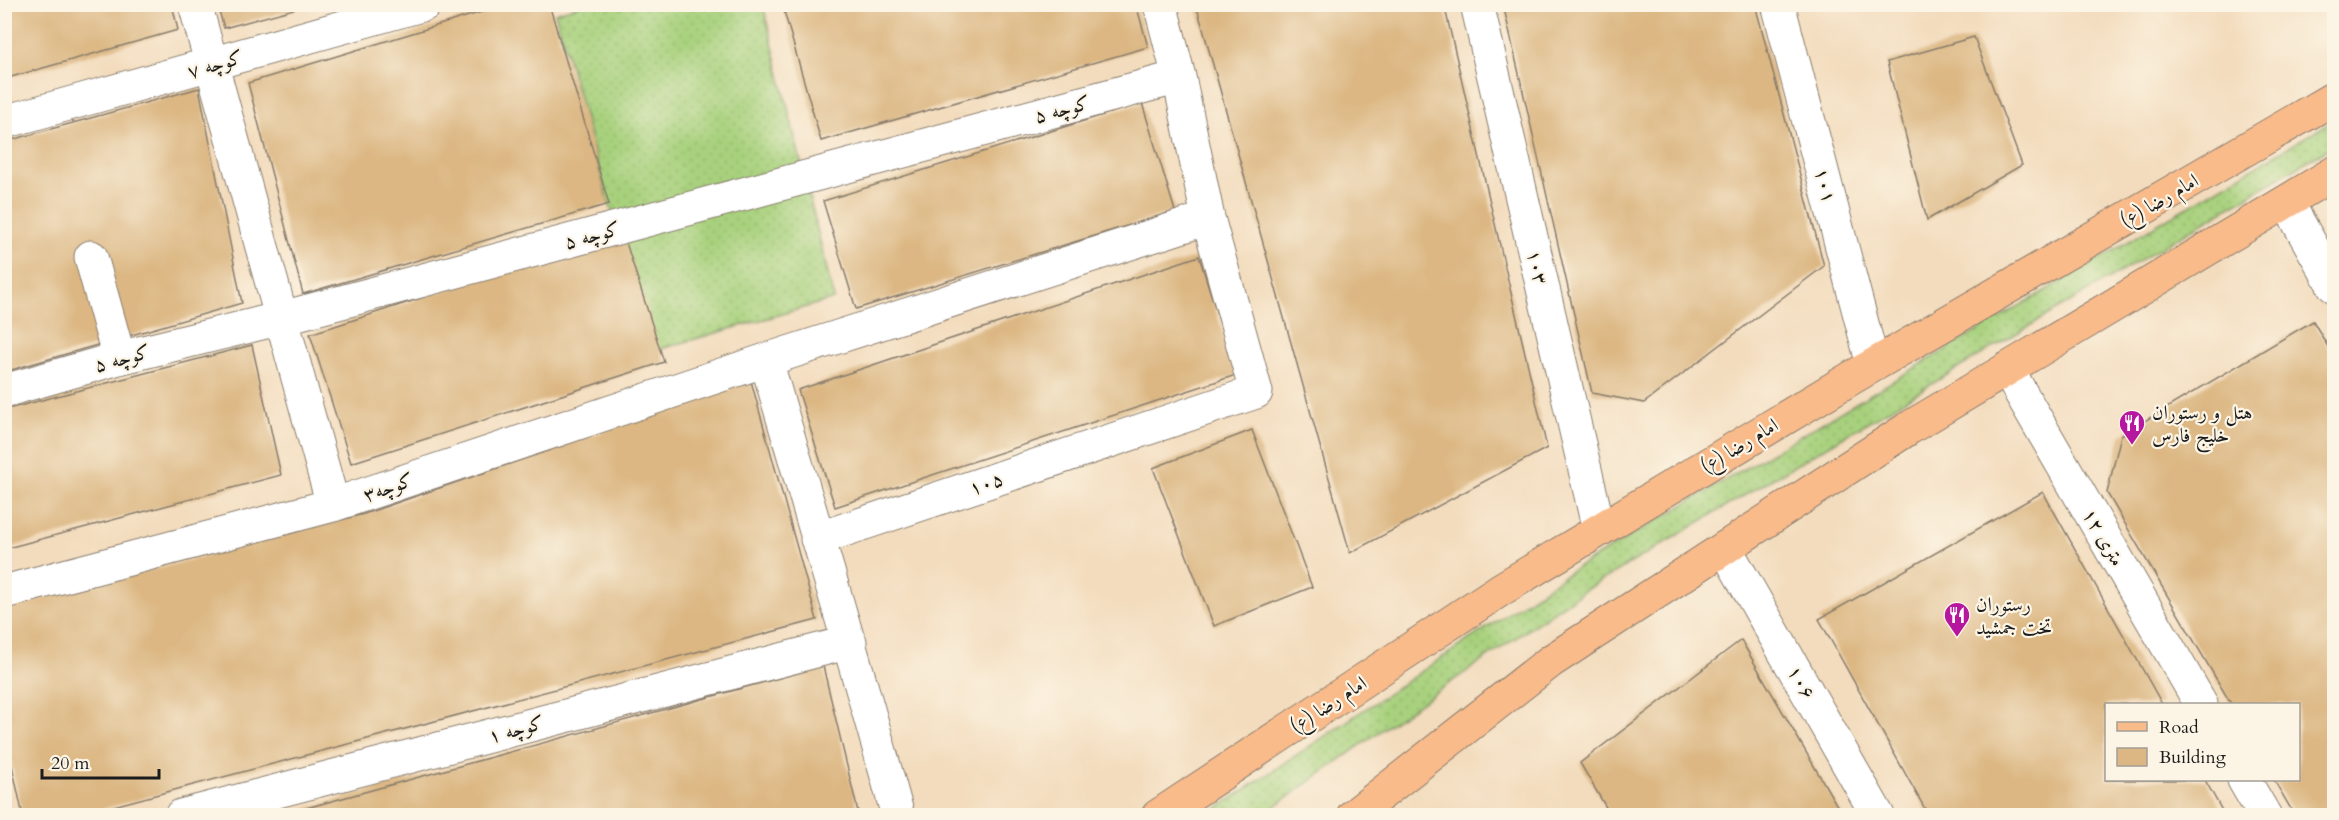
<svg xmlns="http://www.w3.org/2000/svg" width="2339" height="820" font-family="Cardo,Amiri,serif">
<defs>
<pattern id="grass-dots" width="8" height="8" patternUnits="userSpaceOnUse" patternTransform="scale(1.5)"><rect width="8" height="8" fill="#a8d17d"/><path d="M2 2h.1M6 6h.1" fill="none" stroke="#90b36b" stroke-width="1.8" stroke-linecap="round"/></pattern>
</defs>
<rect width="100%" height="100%" fill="#fcf5e5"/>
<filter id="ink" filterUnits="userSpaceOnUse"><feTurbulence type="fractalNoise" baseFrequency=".0167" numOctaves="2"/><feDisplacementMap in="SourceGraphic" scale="12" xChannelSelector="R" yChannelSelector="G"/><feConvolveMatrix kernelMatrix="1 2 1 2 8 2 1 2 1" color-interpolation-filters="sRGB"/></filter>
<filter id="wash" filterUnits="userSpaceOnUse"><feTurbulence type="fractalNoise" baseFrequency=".008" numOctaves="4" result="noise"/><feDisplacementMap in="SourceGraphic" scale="24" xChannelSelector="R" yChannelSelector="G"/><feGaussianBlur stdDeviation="1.35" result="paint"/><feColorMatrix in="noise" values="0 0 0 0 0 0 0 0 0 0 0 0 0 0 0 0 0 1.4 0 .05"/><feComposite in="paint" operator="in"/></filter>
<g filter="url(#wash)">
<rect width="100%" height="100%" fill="#f3dcbd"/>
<path fill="url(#grass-dots)" stroke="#62764c" stroke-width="1.5" d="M583,4l180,1 71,294 -184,53 -27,-119 -14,-29 -54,-191z
M2334,120v25l-747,444 -190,130 -134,96h-56l363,-243z"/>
<g id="blocks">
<path fill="#dcb783" d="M4,4h168l6,26 -174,49z
M217,4h92v1l-85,23z
M508,4h41l60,200 -306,90 -55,-211z
M782,4h354l12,43 -327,94z
M1196,4h248l103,444 -197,105z
M1503,4h252l69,262 -180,137 -52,-10z
M1974,37l48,128 -95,55 -40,-158z
M199,88l43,215 -238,69v-230z
M1142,103l33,108 -319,98 -33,-108z
M623,233l41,129 -313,101 -41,-129z
M1199,256l37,119 -401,132 -37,-117z
M2313,321l21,36v459h-39l-21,-36h24v-76h-67l-124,-211 14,-58z
M252,345l29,130 -277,74v-139z
M751,381l66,239 -741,196h-53l-19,-87v-120l360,-95z
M1252,430l60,157 -98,39 -61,-158z
M2043,492l119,212h-56v76h99l20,36h-296l-110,-197z
M1741,640l102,176h-232l-31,-53z
M823,666l36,150h-577l-1,-1z"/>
</g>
</g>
<g filter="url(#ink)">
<use href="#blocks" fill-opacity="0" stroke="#887c6c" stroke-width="1.5"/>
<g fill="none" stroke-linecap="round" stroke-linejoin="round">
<g stroke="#887c6c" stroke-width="35">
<path id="minor" d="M195,4l138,501
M1477,4l122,526
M1778,4l95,361
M4,122l421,-118
M2287,202l47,84
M91,257l28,101
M766,360c44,152 90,303 132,456
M2007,369l194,335
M4,391l115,-33 163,-40 897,-241
M817,539l439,-147 -48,-174
M1725,548l153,268
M4,592l329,-87 433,-145 442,-142 -29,-141 -19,-73
M2244,780l21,36
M181,816l669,-174"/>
</g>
<g stroke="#887c6c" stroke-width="35">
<path id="major" d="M1158,816l342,-226 353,-213 481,-279
M1353,816l198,-155 358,-233 425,-255"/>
</g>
<use href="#minor" stroke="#fff" stroke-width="33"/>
<use href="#major" stroke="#fabb8b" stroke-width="33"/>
</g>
</g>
<defs>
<g id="restaurant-pin" transform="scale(1.35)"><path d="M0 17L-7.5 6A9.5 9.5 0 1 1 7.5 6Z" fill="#b5179e" stroke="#fcf5e5"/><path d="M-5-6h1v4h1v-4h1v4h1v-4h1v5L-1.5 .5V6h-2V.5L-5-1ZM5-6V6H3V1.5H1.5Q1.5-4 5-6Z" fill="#fff"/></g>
</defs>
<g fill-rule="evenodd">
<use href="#restaurant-pin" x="2132" y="423"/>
<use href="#restaurant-pin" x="1957" y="615"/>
</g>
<g text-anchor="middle" stroke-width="4.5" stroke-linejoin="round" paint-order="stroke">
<g font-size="20" fill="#1c1c1c" stroke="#fcf5e5">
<text transform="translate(215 64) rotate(-16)" y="7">کوچه ۷</text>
<text transform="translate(1062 109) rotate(-15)" y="7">کوچه ۵</text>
<text transform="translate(1826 185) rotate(75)" y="7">۱۰۱</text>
<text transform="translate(2159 200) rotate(-30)" y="7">امام رضا (ع)</text>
<text transform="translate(592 235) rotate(-15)" y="7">کوچه ۵</text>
<text transform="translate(1538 267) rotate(77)" y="7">۱۰۳</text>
<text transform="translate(122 358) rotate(-15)" y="7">کوچه ۵</text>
<text transform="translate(1739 445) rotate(-31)" y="7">امام رضا (ع)</text>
<text transform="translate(986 483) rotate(-19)" y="7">۱۰۵</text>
<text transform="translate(388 487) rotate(-19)" y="7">کوچه۳</text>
<text transform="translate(2104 537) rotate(60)" y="7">۱۲ متری</text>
<text transform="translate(1802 682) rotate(60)" y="7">۱۰۶</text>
<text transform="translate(1328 704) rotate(-33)" y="7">امام رضا (ع)</text>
<text transform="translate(516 729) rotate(-15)" y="7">کوچه ۱</text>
</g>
<g font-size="20" fill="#1c1c1c" stroke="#fcf5e5" text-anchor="start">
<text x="2152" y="419">هتل و رستوران<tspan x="2152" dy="23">خلیج فارس</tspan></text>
<text x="1976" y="611">رستوران<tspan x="1976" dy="23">تخت جمشید</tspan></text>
</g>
</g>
<rect width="2339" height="820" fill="none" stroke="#fcf5e5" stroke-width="24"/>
<rect x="2105" y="703" width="195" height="78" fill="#fcf5e5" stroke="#a29e95" stroke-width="1.5"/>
<rect x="2117" y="722" width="30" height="9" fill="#fabb8b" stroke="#a29e95" stroke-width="1.5"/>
<text x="2159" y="733" font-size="18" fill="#1c1c1c">Road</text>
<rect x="2117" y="748" width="30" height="18" fill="#dcb783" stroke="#a29e95" stroke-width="1.5"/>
<text x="2159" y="763" font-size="18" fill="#1c1c1c">Building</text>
<path d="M42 769v9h117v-9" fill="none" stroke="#1c1c1c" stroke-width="3"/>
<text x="51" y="769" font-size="18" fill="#1c1c1c" stroke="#fcf5e5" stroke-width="4.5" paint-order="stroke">20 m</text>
</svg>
